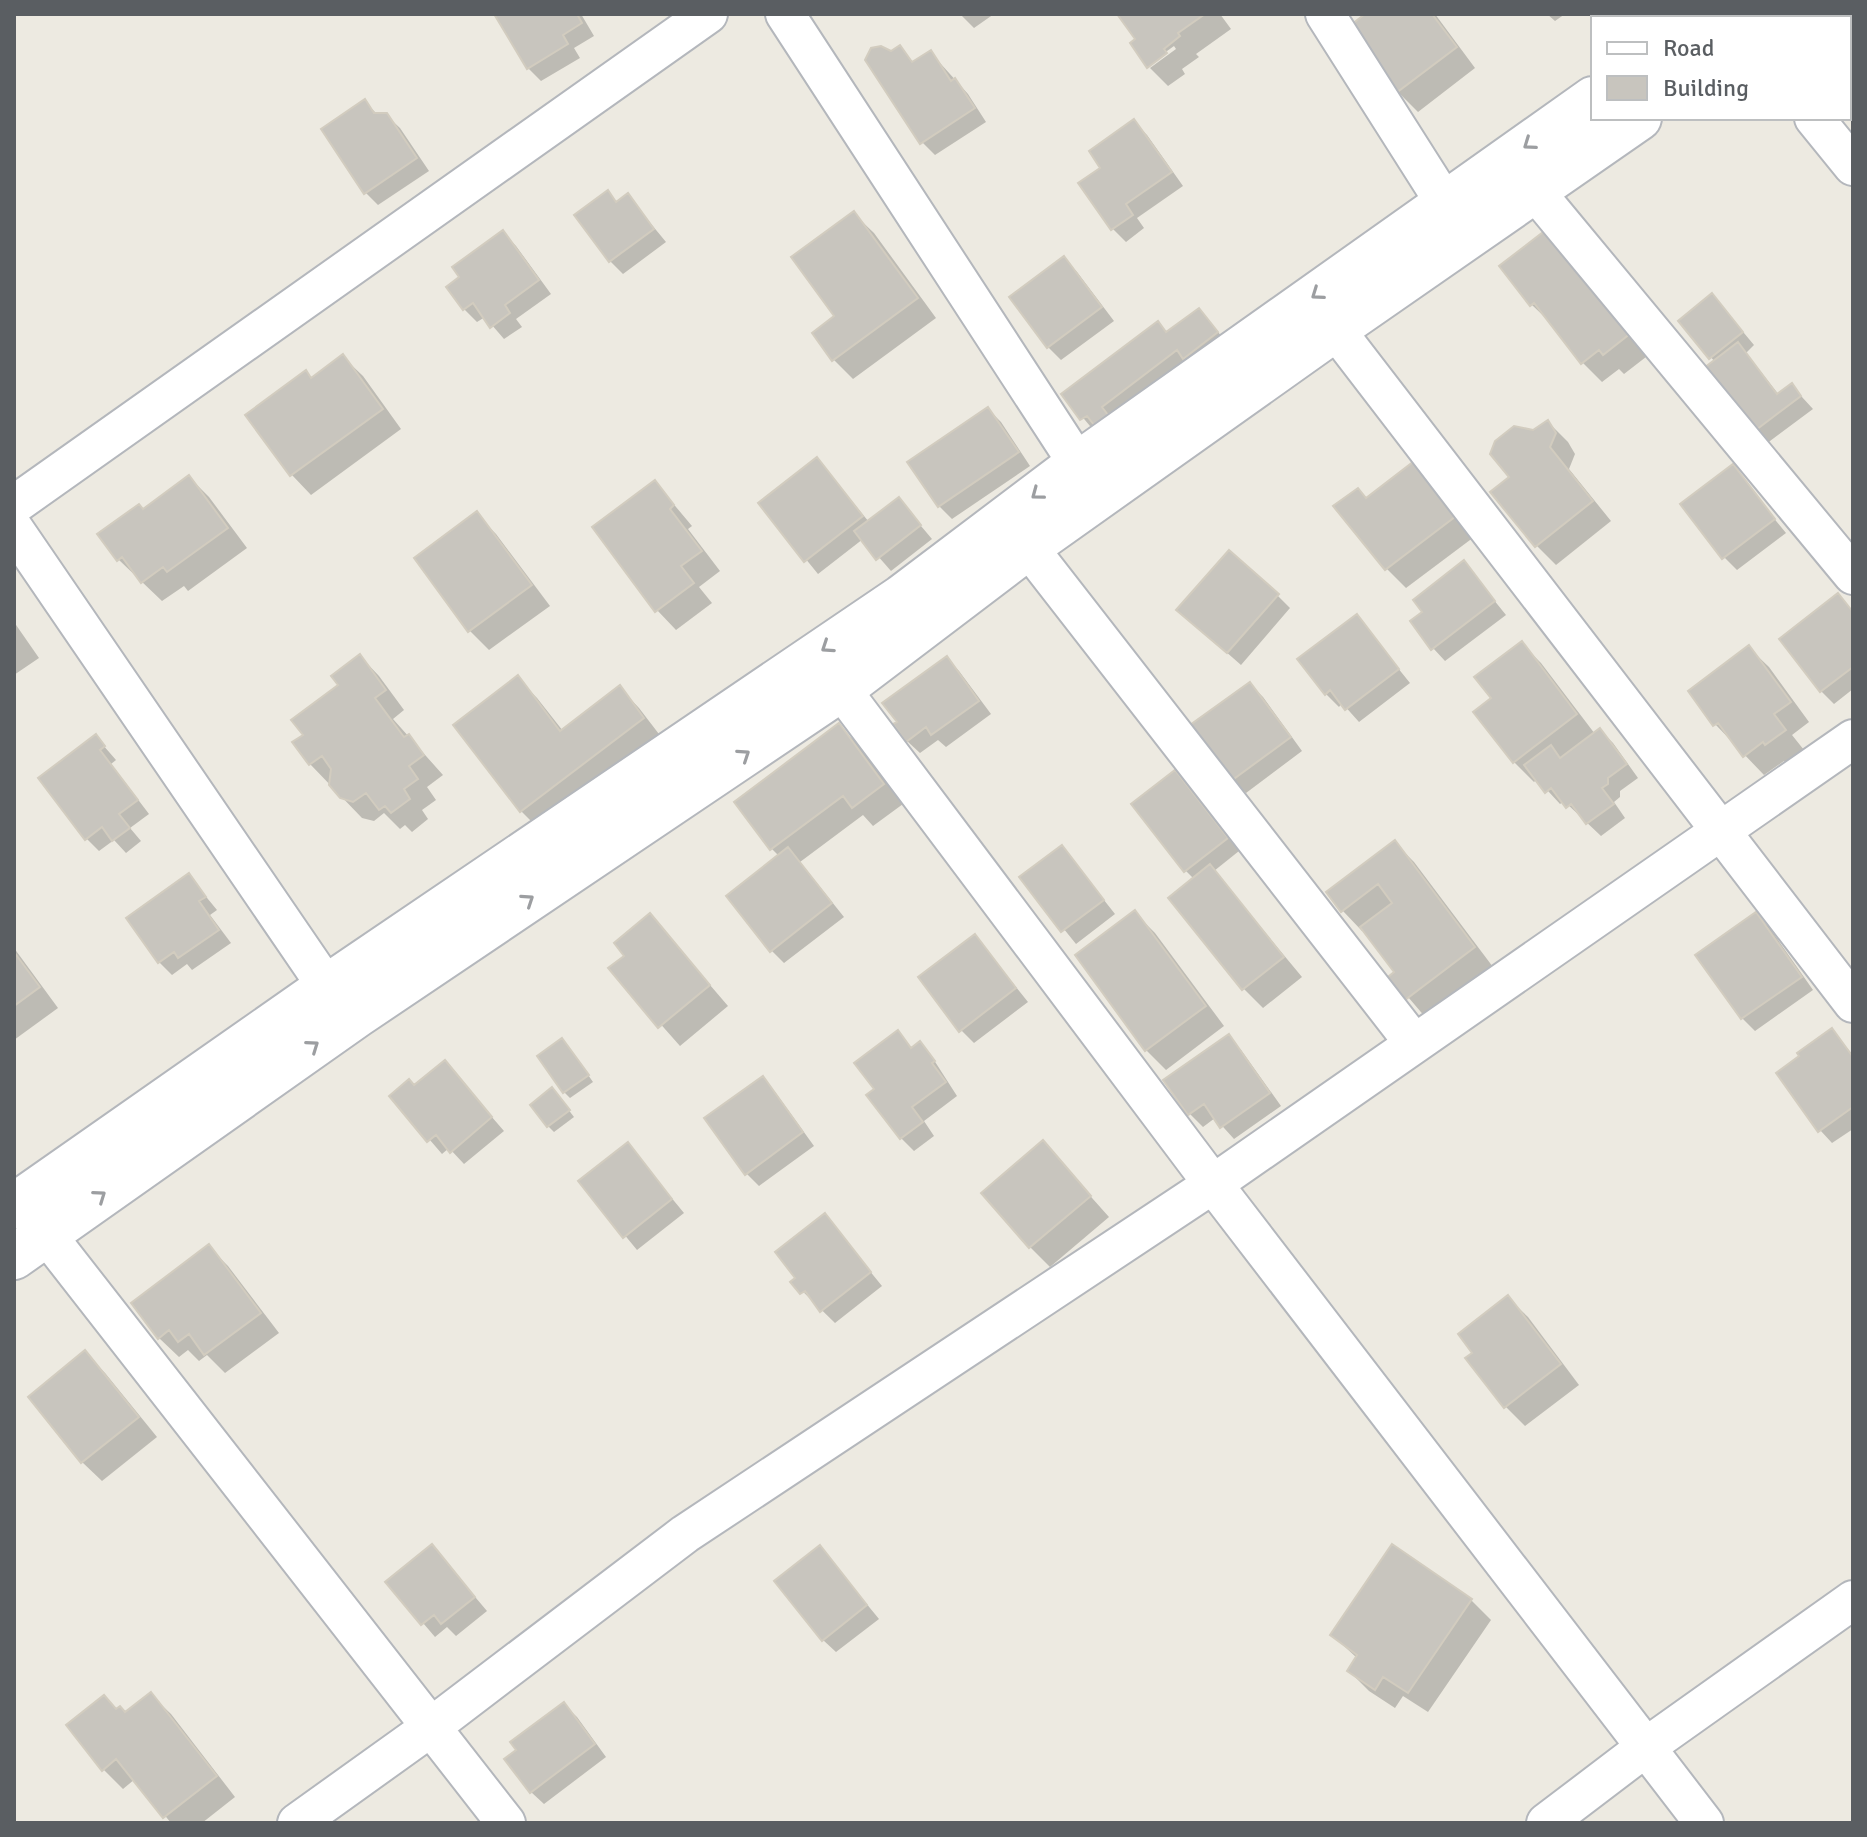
<svg xmlns="http://www.w3.org/2000/svg" width="1867" height="1837" font-family="Signika,sans-serif">
<rect width="100%" height="100%" fill="#edeae1"/>
<path fill="#0003" d="M496,14h85l13,22 -20,12 6,10 -39,23 -13,-13z
M960,14h34l-20,14z
M1119,14h101l11,15 -35,25 3,3 -17,12 3,5 -17,12 -18,-18 26,-19 -2,-3 -25,18v3l-17,-23 6,-4z
M1368,14h67l40,54 -57,44 -20,-20 -49,-64z
M1547,14h18l-10,7z
M900,48l14,15 17,-10 37,41 18,28 -51,33 -13,-13 -31,-88z
M365,102l13,13h8l14,13 29,43 -51,34 -13,-13z
M1134,122l13,13 36,51 -46,32 7,10 -18,14 -13,-13 -32,-46 22,-15z
M607,193l11,10 10,-7 38,46 -43,32 -13,-13z
M854,214l20,19 62,85 -83,61 -20,-20z
M503,233l13,13 35,48 -35,25 6,8 -18,12 -19,-22 -8,5 -13,-13 -3,-32z
M1570,248l85,102 -31,24 -5,-5 -17,13 -19,-19 -31,-39 -20,-19z
M1064,259l13,13 37,49 -53,39 -13,-13 -37,-49z
M1724,309l30,36 -8,8 33,42 12,-10 22,24 -47,35 -51,-82 -35,-41z
M1199,310l31,36 -135,86 -31,-37 93,-72 11,11z
M343,357l20,19 38,53 -90,66 -19,-20 -44,-59 64,-37z
M988,409l13,13 29,44 -78,53 -13,-13z
M1548,422l20,20 7,12 -6,15 42,52 -55,44 -20,-20 -24,-67 21,-46z
M1426,454l60,74 -80,60 -19,-19 -51,-62 31,-7z
M817,459l52,63 30,-22 33,39 -41,32 -28,-32 -45,35 -57,-70z
M1732,467l54,66 -49,37 -13,-13z
M189,477l20,20 38,51 -59,43 -4,-5 -22,15 -43,-41 24,-49z
M655,482l37,44 -4,3 32,42 -21,16 13,16 -36,27 -19,-20z
M476,514l20,20 54,72 -61,44 -19,-19z
M1464,563l42,52 -61,46 -12,-13 -8,-36z
M1277,595l13,13 -49,57 -49,-43z
M1838,596l15,15v78l-19,15 -13,-13z
M1356,616l54,67 -51,39 -17,-19 -3,4 -13,-13z
M14,622l25,36 -25,17z
M1522,644l19,19 54,71 5,-4 13,13 25,35 -18,13v6l-6,5 11,16 -24,18 -37,-35 -4,3 -23,-25 -3,3 -20,-20 -38,-50 18,-13z
M1749,648l20,19 40,55 -17,13 12,15 -17,14 -3,-3 -20,14 -49,-51z
M360,656l19,20 25,34 -11,9 50,56 -16,12 9,13 -14,10 6,9 -16,13 -7,-7 -5,4 -16,-16 -10,8 -12,-3 -52,-54 -15,-21 11,-7z
M947,658l12,13 32,43 -45,33 -8,-7 -18,13 -13,-12z
M517,678l20,20 26,33 57,-43 19,20 23,30 -121,93 -20,-20z
M1250,684l13,13 39,54 -56,42 -13,-13 -40,-54z
M839,726l20,19 44,59 -30,22 -10,-11 -63,47 44,55 -60,46 -13,-13 8,-94 -7,-7z
M96,737l20,23 -5,4 38,50 -19,14 11,13 -15,12 -12,-13 -15,11 -13,-13z
M1175,772l64,79 -25,20 88,106 -39,31 -19,-19 -50,-110 -8,-8z
M1395,843l19,19 79,105 -67,51 -35,-41 6,-5 -32,-43 -3,2 -19,-20 -14,-18z
M1062,847l53,67 -39,30 -54,-67z
M189,876l28,34 -7,5 21,28 -39,27 -5,-6 -15,11 -13,-13z
M1135,913l20,20 69,93 -58,44 -20,-20z
M1756,914l13,13 44,63 -58,41 -13,-13z
M650,915l78,91 -48,40 -69,-78 16,-12z
M975,936l53,66 -54,41 -13,-13z
M14,948l44,60 -44,32z
M1832,1031l21,24v74l-21,14 -12,-13z
M898,1033l15,16 7,-5 12,13 25,39 -33,25 10,15 -20,15 -13,-13z
M1229,1037l12,13 40,56 -47,33 -19,-21 -12,9 -13,-13 -24,-33z
M568,1046l25,36 -23,16 -6,-6z
M445,1063l59,68 -40,33 -15,-16 -7,6 -50,-58 22,-8z
M762,1079l13,13 39,54 -55,40 -13,-13z
M558,1096l16,21 -20,15 -6,-6z
M1043,1143l66,74 -59,50 -20,-20z
M628,1145l56,68 -47,37 -56,-68z
M825,1216l57,70 -47,37 -42,-41 4,-3z
M209,1247l19,19 51,67 -54,40 -18,-18 -8,6 -11,-11 -9,7 -20,-19z
M1508,1298l20,19 51,68 -54,41 -20,-20 -30,-53z
M85,1353l20,20 52,64 -55,44 -20,-19z
M432,1546l55,65 -31,25 -9,-9 -12,10 -47,-55z
M820,1547l59,72 -43,33 -13,-12z
M1471,1600l20,20 -63,92 -25,-16 -8,12 -26,-17 -20,-20 8,-13 -25,-23z
M151,1695l20,19 64,83 -33,26h-31l-36,-44 -12,10 -20,-20 15,-58 8,3z
M564,1705l13,12 29,40 -62,47 -13,-12z"/>
<path fill="#c8c5be" stroke="#d2ccbf" stroke-width="2" d="M494,14h83l5,9 -19,12 5,9 -41,25z
M1117,14h88l-27,19 2,3 -16,13 3,4 -20,15 -17,-25 5,-4z
M1365,14h67l25,33 -61,46 -49,-65z
M1853,38v78l-5,3 1,-78z
M900,45l12,17 19,-12 20,31 4,-3 20,30 -55,36 -55,-84 6,-12 10,-2 10,5z
M365,99l9,14h13l30,45 -53,36 -43,-65z
M1134,119l38,53 -46,32 7,11 -22,15 -33,-47 22,-15 -11,-17z
M608,190l8,12 12,-9 26,36 -45,33 -35,-47z
M854,211l64,87 -86,63 -20,-28 22,-17 -43,-59z
M1551,226l85,103 -33,26 -4,-5 -18,14 -47,-61 -4,3 -31,-40z
M503,230l36,50 -34,25 5,8 -20,15 -17,-25 -10,7 -17,-23 13,-10 -7,-10z
M1064,256l38,51 -55,41 -38,-51z
M1712,293l31,39 -34,27 -31,-38z
M1199,308l19,24 -35,27 -6,-9 -75,57 6,8 -14,10 -7,-9 -7,4 -19,-26 97,-73 8,11z
M1738,342l39,52 15,-11 9,13 -49,37 -56,-59z
M343,354l40,55 -93,67 -45,-61 61,-45 5,8z
M988,407l31,45 -81,55 -31,-45z
M1548,420l8,13 -6,14 43,54 -58,46 -45,-55 19,-15 -19,-23 5,-13 19,-15 19,4z
M1426,452l42,55 -83,63 -52,-64 25,-18 8,10z
M817,457l46,59 -59,46 -46,-59z
M1733,464l42,55 -53,40 -42,-55z
M189,475l39,53 -61,44 -4,-5 -22,16 -19,-26 -5,4 -20,-27 42,-30 4,5z
M655,480l19,25 -4,4 32,42 -21,15 13,17 -39,29 -63,-85z
M899,497l22,28 -45,35 -22,-29z
M477,511l55,74 -64,47 -54,-74z
M1229,550l50,44 -52,59 -51,-43z
M1464,560l31,41 -64,49 -21,-29 12,-9 -9,-12z
M1838,593l15,19v55l-33,25 -41,-53z
M1357,614l42,55 -54,41 -15,-20 -5,5 -28,-36z
M1522,641l55,73 -64,49 -40,-51 18,-14 -17,-21z
M1749,645l42,57 -17,12 12,16 -21,15 -2,-3 -20,15 -25,-34 -5,3 -25,-35z
M360,654l26,36 -11,8 29,39 5,-3 15,21 -15,11 9,13 -14,10 6,10 -19,14 -6,-7 -6,4 -13,-17 -13,9 -13,-4 -11,-13 2,-16 -9,-13 -13,9 -17,-23 11,-7 -12,-15 47,-35 -7,-9z
M947,656l32,45 -48,34 -5,-8 -20,15 -13,-18 4,-2 -15,-19z
M518,675l42,56 60,-46 24,33 -124,94 -67,-87z
M1250,682l41,55 -60,44 -41,-56z
M839,723l45,61 -32,24 -9,-12 -73,54 -36,-48z
M1600,728l27,36 -19,14v6l-6,4 12,16 -28,20 -15,-20 -5,4 -15,-20 -6,5 -21,-28 27,-20 9,13z
M96,734l9,12 -5,4 38,50 -19,14 11,14 -18,13 -10,-14 -17,13 -47,-62z
M1175,770l53,68 -44,34 -53,-68z
M1395,840l80,107 -70,53 -17,-23 6,-5 -34,-45 32,-24 -14,-19 -37,28 -15,-20z
M1062,845l42,55 -43,32 -42,-55z
M788,847l44,56 -62,49 -44,-56z
M1210,864l74,93 -42,33 -74,-92z
M189,873l17,24 -7,4 20,29 -41,28 -4,-6 -16,11 -32,-45z
M1135,910l71,96 -61,45 -70,-96z
M1756,912l46,65 -61,42 -46,-64z
M650,913l60,72 -52,43 -50,-60 16,-12 -10,-13z
M975,934l41,54 -57,44 -41,-55z
M14,952l26,35 -26,19z
M1832,1028l21,29v50l-35,25 -42,-59 23,-17 -2,-3z
M898,1030l13,18 9,-7 15,20 -3,2 14,19 -34,25 11,15 -23,17 -34,-44 8,-6 -20,-26z
M1229,1034l41,59 -50,35 -16,-24 -16,11 -25,-35z
M562,1038l27,37 -26,18 -26,-37z
M445,1060l47,57 -42,36 -14,-18 -9,7 -38,-46 20,-17 5,6z
M763,1076l40,56 -58,43 -41,-57z
M552,1087l18,23 -23,17 -17,-22z
M1043,1140l48,56 -62,52 -48,-55z
M628,1142l44,57 -49,39 -45,-57z
M825,1213l46,59 -51,40 -15,-21 -5,3 -10,-12 5,-4 -20,-26z
M209,1244l52,69 -57,42 -15,-21 -11,8 -9,-12 -11,9 -27,-36z
M1508,1295l53,69 -57,44 -39,-50 7,-5 -14,-19z
M85,1350l54,67 -58,46 -53,-66z
M432,1544l43,53 -34,27 -7,-9 -13,10 -36,-43z
M1392,1544l80,55 -64,94 -25,-16 -8,13 -28,-19 10,-16 -27,-20z
M820,1545l47,60 -45,36 -48,-60z
M151,1692l66,84 -54,42 -47,-59 -14,12 -36,-46 38,-30 12,14 4,-3 5,6z
M564,1702l31,42 -65,49 -26,-34 12,-9 -6,-8z"/>
<g fill="none" stroke-linecap="round" stroke-linejoin="round">
<g stroke="#b4b7bc" stroke-width="42">
<path id="minor" d="M785,14l293,450 21,20
M1325,14l120,189
M1814,118l39,48
M1534,190l319,385
M1335,329l518,674
M14,505l694,-491
M14,529l313,458 23,21
M1028,547l386,496
M841,689l372,495 491,639
M46,1234l460,589
M297,1823l134,-96 254,-193 528,-350 640,-445
M1546,1823l100,-76 207,-147"/>
</g>
<g stroke="#b4b7bc" stroke-width="48">
<path id="tertiary" d="M1708,18l6,-4
M1784,18l6,-4
M14,1206l313,-219 575,-390 176,-133 515,-365
M14,1257l343,-242 484,-326 187,-142 307,-218 304,-211"/>
</g>
<use href="#minor" stroke="#fff" stroke-width="38"/>
<use href="#tertiary" stroke="#fff" stroke-width="44"/>
</g>
<defs><path id="oneway-chevron" d="M-2-3.5L2.5 0L-2 3.5" fill="none" stroke-width="1.6" stroke-linecap="round" stroke-linejoin="round" transform="scale(2)"/></defs>
<g stroke="#9c9ea1">
<use href="#oneway-chevron" transform="translate(1529 144) rotate(145)"/>
<use href="#oneway-chevron" transform="translate(1317 294) rotate(145)"/>
<use href="#oneway-chevron" transform="translate(1037 494) rotate(143)"/>
<use href="#oneway-chevron" transform="translate(827 647) rotate(146)"/>
<use href="#oneway-chevron" transform="translate(744 755) rotate(-34)"/>
<use href="#oneway-chevron" transform="translate(528 900) rotate(-34)"/>
<use href="#oneway-chevron" transform="translate(313 1046) rotate(-35)"/>
<use href="#oneway-chevron" transform="translate(100 1196) rotate(-35)"/>
</g>
<rect width="1867" height="1837" fill="none" stroke="#5a5e62" stroke-width="32"/>
<rect x="1591" y="16" width="260" height="104" fill="#ffffff" stroke="#bdbfc0" stroke-width="2"/>
<rect x="1607" y="42" width="40" height="12" fill="#ffffff" stroke="#bdbfc0" stroke-width="2"/>
<text x="1663" y="56" font-size="24" fill="#5a5e62">Road</text>
<rect x="1607" y="76" width="40" height="24" fill="#c8c5be" stroke="#bdbfc0" stroke-width="2"/>
<text x="1663" y="96" font-size="24" fill="#5a5e62">Building</text>
</svg>
